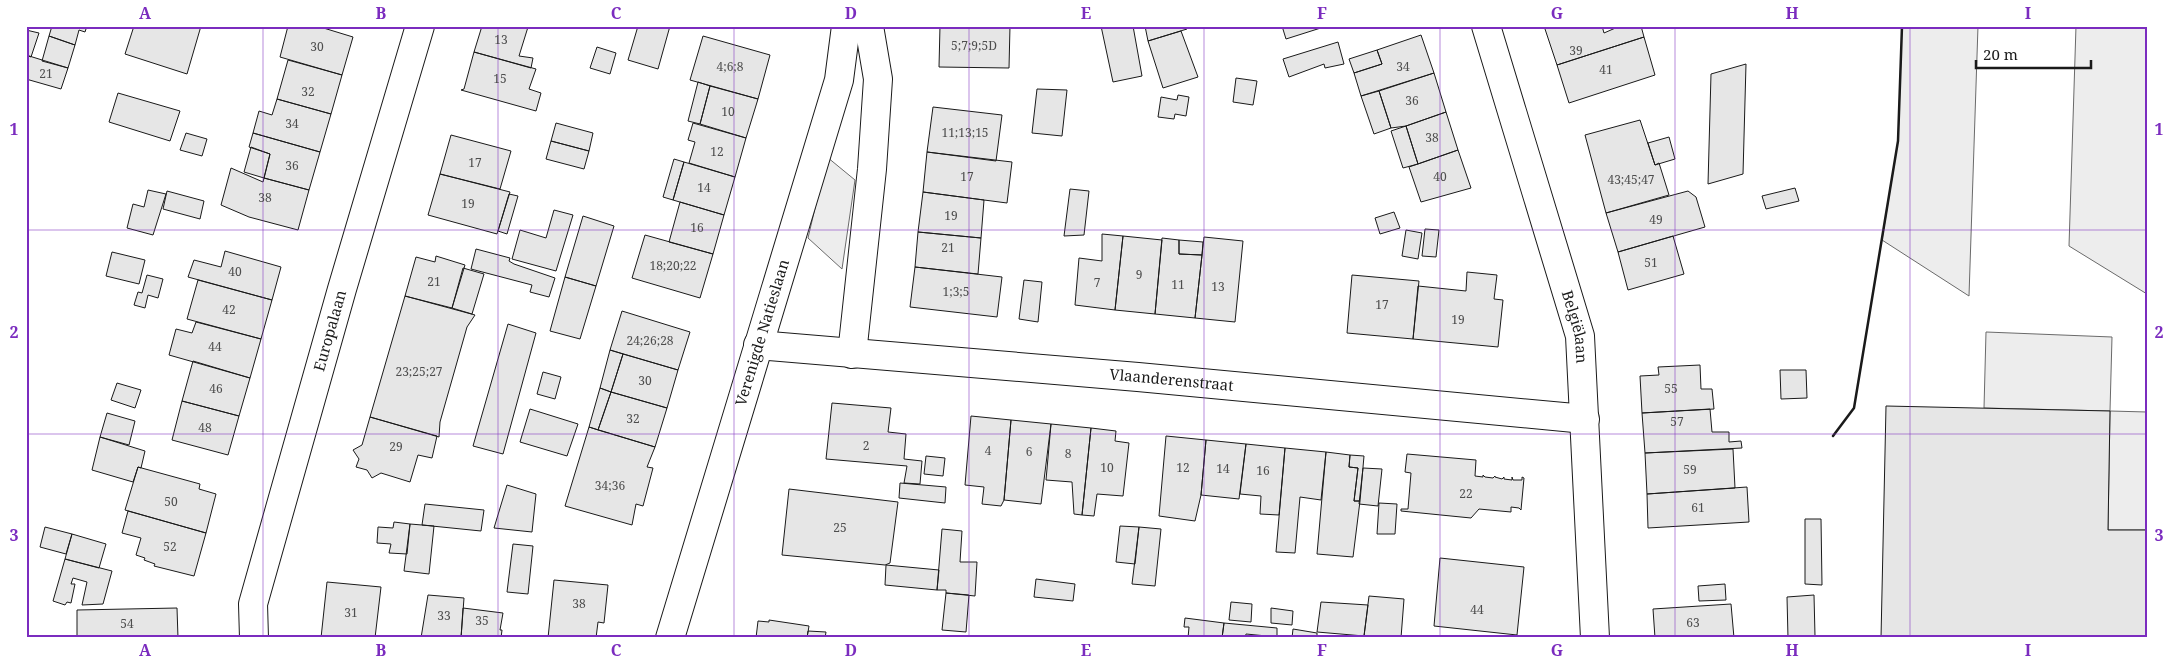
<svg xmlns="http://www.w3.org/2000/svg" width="2173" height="664" font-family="'Noto Serif',serif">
<rect width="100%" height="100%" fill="#fff"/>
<path fill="#ededed" stroke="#6a6a6a" d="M1902,26h76l-9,270 -87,-56 16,-99z
M2076,26h71v268l-78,-48z
M827,157l28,23 -13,89 -34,-31z
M1986,332l126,5 -2,74 37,1v118h-39l2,-119 -126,-3z"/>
<path fill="#e6e6e6" stroke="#1a1a1a" d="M52,26h35l-2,6 -6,-2 -4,15 -26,-9z
M134,26h67l-14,48 -62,-20z
M288,26h29l36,11 -11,38 -62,-18z
M482,26l46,1 -9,29 14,2 -2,10 -57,-16z
M638,26h32l-12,43 -30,-9z
M940,26h70l-1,42 -70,-1z
M1101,26h32l9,50 -29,6z
M1145,26h41l1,3 -39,12z
M1282,26h45l-41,13z
M1544,26h58l2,7 16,-7h21l3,11 -87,28z
M26,30l13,3 -8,24 -5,-2z
M1181,31l17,46 -35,11 -15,-47z
M1421,35l13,38 -73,23 -7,-23 28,-9 -5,-14z
M49,36l26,9 -7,23 -26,-7z
M703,36l67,19 -12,44 -68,-19z
M1644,37l11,38 -86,28 -12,-38z
M1338,42l6,22 -19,4 -1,-4 -35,13 -6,-18z
M597,47l19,6 -6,21 -20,-6z
M1377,50l5,14 -28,9 -5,-14z
M474,52l62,17 -7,20 12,4 -5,18 -75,-21 3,-1z
M26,55l42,13 -7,21 -35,-10z
M288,60l54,15 -11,39 -54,-15z
M1746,64l-3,110 -35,10 3,-110z
M1434,73l12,39 -40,14 -15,2 -12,-37z
M1236,78l21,3 -4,24 -20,-3z
M698,82l12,4 -10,38 -12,-3z
M710,86l48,13 -12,39 -46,-14z
M1037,89l30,1 -5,46 -30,-3z
M1379,91l12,37 -17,6 -13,-38z
M118,93l62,18 -10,30 -61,-19z
M1178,95l11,2 -3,19 -11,-2 -1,5 -16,-2 3,-20 16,3z
M277,99l54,15 -11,38 -67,-19 6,-22 13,4z
M933,107l69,8 -6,46 -69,-9z
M1446,112l12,38 -40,14 -12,-38z
M1640,120l15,45 4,-2 10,32 -63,18 -21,-78z
M556,123l37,10 -4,18 -38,-10z
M693,123l53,15 -11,39 -46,-14 6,-21 -7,-2z
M1406,126l12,38 -15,4 -12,-37z
M186,133l21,6 -5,17 -22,-6z
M253,133l67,19 -11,38 -45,-12 6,-24 -21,-7z
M451,135l60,16 -11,38 -60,-15z
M1669,137l6,22 -20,6 -7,-22z
M551,141l38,10 -5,18 -38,-10z
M251,147l19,7 -6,24 -20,-6z
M1458,150l13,38 -50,14 -12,-35z
M927,152l85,10 -5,41 -84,-11z
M674,159l10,3 -11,38 -10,-3z
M684,162l51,15 -11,38 -51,-15z
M231,168l32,14 1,-4 45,12 -11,40 -49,-13 -28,-12z
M440,174l70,18 -13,42 -69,-19z
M1795,188l4,13 -33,8 -4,-13z
M1070,189l19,2 -5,44 -20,1z
M148,190l18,4 -13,41 -26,-7 6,-24 11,3z
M167,191l37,10 -4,18 -37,-10z
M1688,191l8,6 9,30 -87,25 -12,-39z
M923,192l61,8 -3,38 -63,-6z
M509,194l9,2 -11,38 -9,-3z
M680,202l44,13 -11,39 -44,-12z
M554,210l19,5 -17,56 -44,-12 8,-29 26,8z
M1394,212l6,16 -20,6 -5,-16z
M583,216l31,10 -18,60 -31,-9z
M1425,229l14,1 -3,27 -14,-1z
M1406,230l16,3 -4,26 -16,-3z
M918,232l63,6 -3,36 -63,-7z
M1102,234l21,2 -8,74 -40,-5 4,-47 23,3z
M645,235l68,19 -13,44 -68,-20z
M1123,236l39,4 -7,74 -40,-4z
M1673,236l11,38 -56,16 -10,-38z
M1204,237l39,4 -8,81 -40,-4z
M1162,238l17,2v14l23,1 -7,63 -40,-4z
M1179,240l24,2 -1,13 -23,-1z
M476,249l34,9 -1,3 5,3 41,14 -6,19 -19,-5 2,-7 -61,-16z
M225,251l56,16 -9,33 -84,-23 6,-17 27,7z
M112,252l33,8 -6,24 -33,-8z
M436,256l29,9 -13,43 -47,-12 11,-39 19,5z
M915,267l87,10 -5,40 -87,-10z
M463,268l21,6 -12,40 -20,-6z
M1467,272l30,3 -3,24 9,1 -5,47 -85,-8 5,-53 48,5z
M147,275l16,4 -5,19 -10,-3 -3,13 -11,-3 4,-13 4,1z
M1352,275l67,6 -6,58 -66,-6z
M565,277l31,9 -16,53 -30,-8z
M198,280l74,20 -11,39 -74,-20z
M1024,280l18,2 -4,40 -19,-3z
M405,296l70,19 -8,12 -27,95 -1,15 -69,-20z
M622,311l68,21 -12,38 -68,-20z
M196,322l65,17 -11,39 -81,-23 7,-26 16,4z
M508,324l28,9 -33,121 -30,-8z
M610,350l13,4 -12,38 -11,-4z
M623,354l55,16 -11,38 -56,-16z
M193,361l57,17 -11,38 -57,-15z
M1700,365l1,24h11l2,20 -72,4 -2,-37 19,-1 -1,-8z
M1780,370h26l1,28 -26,1z
M543,372l18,5 -6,22 -18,-5z
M117,383l24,7 -6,18 -24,-8z
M600,388l11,4 -13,38 -9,-3z
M611,392l56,16 -12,39 -57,-17z
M182,401l57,15 -11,39 -56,-15z
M832,403l59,5 -3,24 18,2 -2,25 18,2 -2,23 -16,-1 3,-17 -81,-7z
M1886,406l224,5 -2,119h39v108h-266z
M530,409l48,15 -11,32 -47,-14z
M1710,409l2,23h17v10l12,-1 1,7 -97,5 -3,-40z
M107,413l28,8 -6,24 -29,-8z
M971,416l40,4 -7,80 -3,6 -19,-2 2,-17 -19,-2z
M370,417l67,19 -5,22 -14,-3 -8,27 -29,-9 -9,5 -5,-8 -11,-3 3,-8 -6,-9 9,-5z
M1011,420l40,4 -10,80 -37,-4z
M1051,424l40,4 -9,87 -8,-1 -2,-32 -26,-2z
M589,427l66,20 -8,20 6,1 -10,38 -7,-2 -4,21 -67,-19z
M1091,428l25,3 -1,10 14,2 -6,53 -26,-2 -3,22 -12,-1z
M1166,436l40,4 -5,55 -6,26 -36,-5z
M100,437l45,14 -4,17 -3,-1 -5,15 -41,-12z
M1206,440l40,4 -7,55 -38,-4z
M1246,444l39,4 -6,67 -19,-1 1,-18 -21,-2z
M1285,448l41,4 -5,48 -21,-3 -5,56 -19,-1z
M1733,449l2,39 -88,6 -2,-41z
M1326,452l24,3 -1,12 9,1 -4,33h6l-7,56 -36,-3z
M1407,454l69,6 -1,16 8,1v-2l2,2 8,1 2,-2v1l7,2 2,-2v2l8,1v-3l1,3h9v-3l2,1 -3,32 -2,-2 -8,-1v5l-32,-3 -8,9 -70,-7v-2h7l3,-36 -6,-1z
M1350,455l14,1 -4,45h-6l4,-33 -9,-1z
M926,456l19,2 -2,18 -19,-2z
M138,467l62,17 -1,5 17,5 -10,39 -81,-23z
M1363,468l19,1 -4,37 -19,-2z
M900,483l46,4 -1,16 -46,-5z
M507,485l29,9 -4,38 -38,-4z
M1747,487l2,35 -101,6 -1,-34z
M789,489l109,13 -8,61 -5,2 -103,-10z
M1379,503l18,1 -2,30h-18z
M425,504l59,6 -3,21 -59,-6z
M128,511l78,22 -12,43 -40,-10 1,-2 -11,-4 1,-2 -9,-3 5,-17 -19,-5z
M1805,519h16l1,66 -17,-1z
M394,522l16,2 -3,30 -18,-1 2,-9 -14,-1 1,-16 15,1z
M410,524l24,2 -5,48 -25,-3z
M1120,526l19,1 -4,37 -19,-2z
M45,527l27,7 -6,20 -26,-7z
M1139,527l22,2 -6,57 -23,-2z
M942,529l20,2 -2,31h17l-2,34 -29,-3v-3h-9z
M72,534l34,10 -7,24 -34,-9z
M513,544l20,2 -5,48 -21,-2z
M1440,558l84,9 -7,68 -83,-9z
M65,559l47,12 -9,33 -21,1 5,-23 -14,-4 -2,6h4l-4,19 -4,-1 -2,3 -12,-4z
M886,565l53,5 -2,20 -52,-5z
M1036,579l39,5 -2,17 -39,-4z
M554,580l54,5 -4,38 -6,-1 -2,16h-48z
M327,582l54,5 -6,51h-54z
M1725,584l1,16 -27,1 -1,-15z
M946,593l23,2 -3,37 -24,-2z
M428,595l36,3 -3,40h-40z
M1814,595l1,41 -27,2 -1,-41z
M1369,596l35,3 -3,39 -37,-2z
M1231,602l21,2 -1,18 -22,-2z
M1321,602l47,3 -4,31 -47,-4z
M1731,604l3,34h-79l-2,-29z
M177,608l1,30h-101v-28z
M463,608l40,5 -3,17h2l-1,8h-40z
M1271,608l22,3 -1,14 -21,-2z
M1185,618l39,5 -2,15h-34l1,-11h-5z
M769,620l40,6 -2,12h-51l2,-17 11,1z
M1224,623l53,5v9l-31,-3 -1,4h-23z
M1293,629l24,4v5h-25z
M808,631l18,1 -1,6h-18z"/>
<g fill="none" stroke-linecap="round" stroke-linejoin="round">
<g stroke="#1a1a1a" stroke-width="30">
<g id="minor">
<path id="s1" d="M1486,26l94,310 15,302"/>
<path id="s2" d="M758,345l380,32 447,42"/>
<path d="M852,354l20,-185 6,-90 -9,-53"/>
<path id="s3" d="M254,638l-1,-34 89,-315 78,-263"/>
<path id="s4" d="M670,638l169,-558 7,-54"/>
</g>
</g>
<use href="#minor" stroke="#fff" stroke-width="28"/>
<path stroke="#1a1a1a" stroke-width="2.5" d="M1833,436l21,-28 44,-267 4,-115"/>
</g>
<path fill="none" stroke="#7b2cbf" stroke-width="1" stroke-opacity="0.55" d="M263,26v612M498,26v612M734,26v612M969,26v612M1204,26v612M1440,26v612M1675,26v612M1910,26v612M26,230h2121M26,434h2121"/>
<g text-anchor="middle" stroke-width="4" stroke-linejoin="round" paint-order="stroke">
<g font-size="12" fill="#4d4d4d">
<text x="501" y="44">13</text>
<text x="974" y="50">5;7;9;5D</text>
<text x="317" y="51">30</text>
<text x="1576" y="55">39</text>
<text x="730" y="71">4;6;8</text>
<text x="1403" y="71">34</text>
<text x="1606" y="74">41</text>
<text x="46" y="78">21</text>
<text x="500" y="83">15</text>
<text x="308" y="96">32</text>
<text x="1412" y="105">36</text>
<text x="728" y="116">10</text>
<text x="292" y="128">34</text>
<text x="965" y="137">11;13;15</text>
<text x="1432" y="142">38</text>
<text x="717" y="156">12</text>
<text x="475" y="167">17</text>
<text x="292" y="170">36</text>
<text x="967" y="181">17</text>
<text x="1440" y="181">40</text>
<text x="1631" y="184">43;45;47</text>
<text x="704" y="192">14</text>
<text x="265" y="202">38</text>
<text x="468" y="208">19</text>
<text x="951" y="220">19</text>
<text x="1656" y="224">49</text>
<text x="697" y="232">16</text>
<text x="948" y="252">21</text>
<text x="1651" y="267">51</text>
<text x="673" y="270">18;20;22</text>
<text x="235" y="276">40</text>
<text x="1139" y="279">9</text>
<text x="434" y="286">21</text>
<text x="1097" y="287">7</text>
<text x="1178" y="289">11</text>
<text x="1218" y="291">13</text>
<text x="956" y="296">1;3;5</text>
<text x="1382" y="309">17</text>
<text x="229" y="314">42</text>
<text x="1458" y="324">19</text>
<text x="650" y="345">24;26;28</text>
<text x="215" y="351">44</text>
<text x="419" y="376">23;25;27</text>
<text x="645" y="385">30</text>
<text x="216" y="393">46</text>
<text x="1671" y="393">55</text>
<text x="633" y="423">32</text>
<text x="1677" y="426">57</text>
<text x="205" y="432">48</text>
<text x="866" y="450">2</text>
<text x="396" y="451">29</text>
<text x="988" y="455">4</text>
<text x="1029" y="456">6</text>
<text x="1068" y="458">8</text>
<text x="1107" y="472">10</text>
<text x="1183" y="472">12</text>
<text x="1223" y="473">14</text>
<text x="1690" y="474">59</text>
<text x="1263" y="475">16</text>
<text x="610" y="490">34;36</text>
<text x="1466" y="498">22</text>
<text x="171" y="506">50</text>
<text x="1698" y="512">61</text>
<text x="840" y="532">25</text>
<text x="170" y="551">52</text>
<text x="579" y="608">38</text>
<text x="1477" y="614">44</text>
<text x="351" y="617">31</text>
<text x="444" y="620">33</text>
<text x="482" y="625">35</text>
<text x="1693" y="627">63</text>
<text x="127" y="628">54</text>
</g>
<g font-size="15" fill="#1a1a1a" stroke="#fff">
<text dy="5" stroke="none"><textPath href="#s1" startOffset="314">Belgiëlaan</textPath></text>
<text dy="5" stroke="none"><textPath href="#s3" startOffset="318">Europalaan</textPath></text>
<text dy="5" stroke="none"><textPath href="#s4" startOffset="319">Verenigde Natieslaan</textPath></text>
<text dy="5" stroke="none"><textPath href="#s2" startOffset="415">Vlaanderenstraat</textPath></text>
</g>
</g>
<rect width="2173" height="664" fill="none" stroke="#ffffff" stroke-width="55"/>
<path d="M1976 60v8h115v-8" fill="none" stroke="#1a1a1a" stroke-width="2.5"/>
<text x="1983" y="60" font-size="15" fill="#1a1a1a" stroke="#ffffff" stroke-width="4" paint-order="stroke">20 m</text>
<rect x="28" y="28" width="2118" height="608" fill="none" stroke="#7b2cbf" stroke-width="2"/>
<g font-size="16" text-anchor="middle" font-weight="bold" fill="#7b2cbf">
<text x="145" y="19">A</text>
<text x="381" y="19">B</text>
<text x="616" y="19">C</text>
<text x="851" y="19">D</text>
<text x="1086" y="19">E</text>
<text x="1322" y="19">F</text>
<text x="1557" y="19">G</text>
<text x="1792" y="19">H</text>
<text x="2028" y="19">I</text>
<text x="14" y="135">1</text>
<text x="2159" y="135">1</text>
<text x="14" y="338">2</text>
<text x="2159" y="338">2</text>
<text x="14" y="541">3</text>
<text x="2159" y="541">3</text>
<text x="145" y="656">A</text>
<text x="381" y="656">B</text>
<text x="616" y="656">C</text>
<text x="851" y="656">D</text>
<text x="1086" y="656">E</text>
<text x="1322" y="656">F</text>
<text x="1557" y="656">G</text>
<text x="1792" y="656">H</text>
<text x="2028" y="656">I</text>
</g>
</svg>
